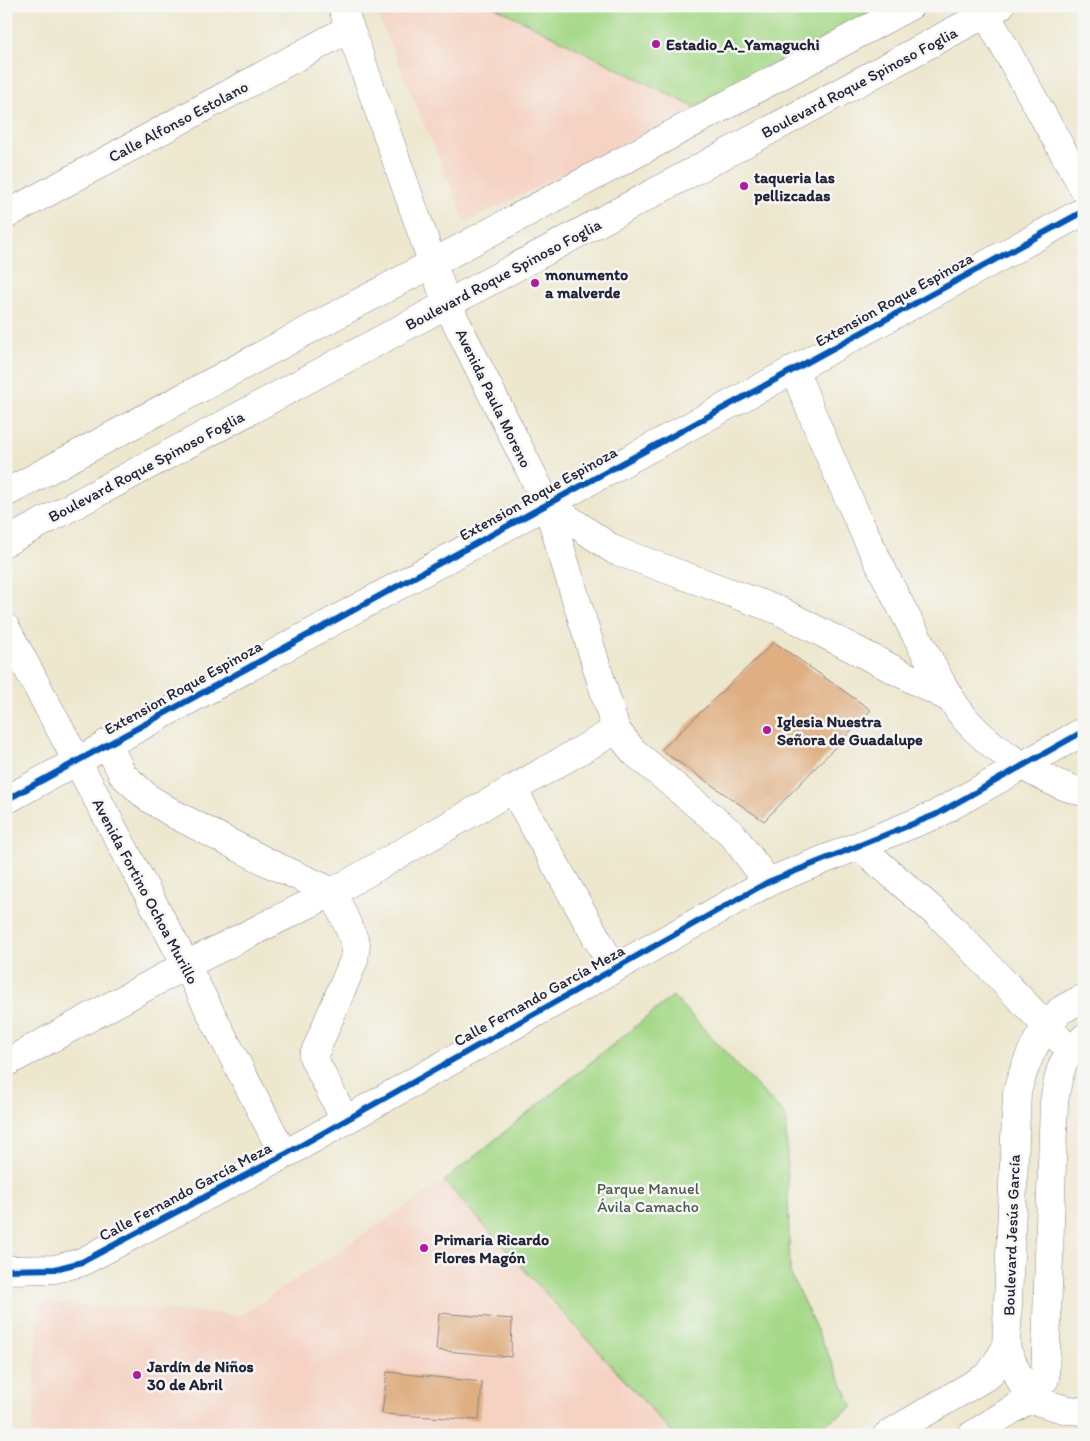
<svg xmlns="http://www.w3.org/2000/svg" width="1090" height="1441" font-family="Itim,sans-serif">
<rect width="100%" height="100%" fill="#f6f6f2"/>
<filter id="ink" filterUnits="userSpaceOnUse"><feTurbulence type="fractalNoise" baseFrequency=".02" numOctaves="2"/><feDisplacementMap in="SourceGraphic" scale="10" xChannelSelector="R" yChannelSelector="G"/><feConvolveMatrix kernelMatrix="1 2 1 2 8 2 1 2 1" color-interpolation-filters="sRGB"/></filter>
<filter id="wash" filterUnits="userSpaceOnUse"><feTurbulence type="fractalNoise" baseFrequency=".0096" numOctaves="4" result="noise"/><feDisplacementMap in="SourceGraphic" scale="20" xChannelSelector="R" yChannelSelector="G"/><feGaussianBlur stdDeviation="1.12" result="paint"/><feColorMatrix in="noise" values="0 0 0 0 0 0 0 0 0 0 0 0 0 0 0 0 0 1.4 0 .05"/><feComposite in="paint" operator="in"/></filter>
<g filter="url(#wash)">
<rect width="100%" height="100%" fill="#ede7ce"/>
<path fill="#f5d2c2" d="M374,6h119l201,101 -228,116z
M444,1181l230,254h-642l7,-133 203,13z"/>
<path fill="#a5d988" stroke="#647e62" d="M493,6h390l-189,101z
M673,996l113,121 4,156 63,134 -46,28h-133l-230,-254z"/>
<g id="blocks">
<path fill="#dfaf82" d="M774,642l97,68 -107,111 -103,-71z
M439,1313l73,6 -1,38 -75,-7z
M387,1372l95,10 -3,38 -97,-6z"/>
</g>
</g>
<g filter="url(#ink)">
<use href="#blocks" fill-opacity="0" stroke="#888484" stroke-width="1"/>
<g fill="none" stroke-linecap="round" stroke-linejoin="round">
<g stroke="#888484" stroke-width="29">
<path id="street" d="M342,6l105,298 100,200 69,226 18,22 98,82 36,48
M986,14l98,175
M6,215l344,-187
M794,369c36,91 75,180 122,266 16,29 30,62 52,87 26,29 78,62 116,70
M547,504l67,46 164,60 173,89
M6,628l180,337 98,190
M107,743l16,32 24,22 27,17 95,49 64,29 23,52 -2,16 -41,97 32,63
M513,789l101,180
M6,800l1078,-589
M859,846l85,74 116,120
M6,1063l180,-98 147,-73 283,-162
M6,1270l49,-1 27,-7 202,-107 484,-273 167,-67 149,-84
M1006,1348l23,51 38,11 17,1
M887,1435l102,-60 17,-27 11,-256c8,-29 20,-59 43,-81 7,-5 16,-9 24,-13
M972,1435l57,-36 16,-20 9,-277c5,-30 6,-43 30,-64"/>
</g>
<g stroke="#888484" stroke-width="29">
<path id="secondary" d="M6,493l904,-487
M6,542l994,-536"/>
</g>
<use href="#street" stroke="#fff" stroke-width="28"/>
<use href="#secondary" stroke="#fff" stroke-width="28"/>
<g stroke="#f6f6f2" stroke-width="9">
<path id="cycleway" d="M6,800l1078,-589
M6,1270l49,-1 27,-7 202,-107 484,-273 167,-67 149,-84"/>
</g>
<use href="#cycleway" stroke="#0057b8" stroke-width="6"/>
</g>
</g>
<g fill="#b5179e" stroke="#f6f6f2" stroke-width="2">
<circle cx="656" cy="44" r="5"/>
<circle cx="744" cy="186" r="5"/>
<circle cx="535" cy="283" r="5"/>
<circle cx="767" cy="730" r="5"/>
<circle cx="424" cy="1248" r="5"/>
<circle cx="137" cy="1375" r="5"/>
</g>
<g text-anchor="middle" stroke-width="5" stroke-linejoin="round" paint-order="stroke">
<g font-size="16" font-weight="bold" fill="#22223b" stroke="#f6f6f2" text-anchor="start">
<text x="666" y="50">Estadio_A._Yamaguchi</text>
<text x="754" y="183">taqueria las<tspan x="754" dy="18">pellizcadas</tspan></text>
<text x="545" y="280">monumento<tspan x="545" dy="18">a malverde</tspan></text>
<text x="777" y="727">Iglesia Nuestra<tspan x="777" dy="18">Señora de Guadalupe</tspan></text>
<text x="434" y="1245">Primaria Ricardo<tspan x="434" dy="18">Flores Magón</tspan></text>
<text x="147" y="1372">Jardín de Niños<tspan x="147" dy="18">30 de Abril</tspan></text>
</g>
<g font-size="16" fill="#22223b" stroke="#f6f6f2">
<text transform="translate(859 82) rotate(-28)" y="6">Boulevard Roque Spinoso Foglia</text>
<text transform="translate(178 121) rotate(-28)" y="6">Calle Alfonso Estolano</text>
<text transform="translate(503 274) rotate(-28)" y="6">Boulevard Roque Spinoso Foglia</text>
<text transform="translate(894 299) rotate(-29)" y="6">Extension Roque Espinoza</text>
<text transform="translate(494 398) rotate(64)" y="6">Avenida Paula Moreno</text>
<text transform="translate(146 466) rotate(-28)" y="6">Boulevard Roque Spinoso Foglia</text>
<text transform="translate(538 493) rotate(-29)" y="6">Extension Roque Espinoza</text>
<text transform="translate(183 687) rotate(-29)" y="6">Extension Roque Espinoza</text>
<text transform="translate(146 891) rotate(62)" y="6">Avenida Fortino Ochoa Murillo</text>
<text transform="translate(539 995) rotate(-29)" y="6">Calle Fernando García Meza</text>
<text transform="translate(185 1191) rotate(-28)" y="6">Calle Fernando García Meza</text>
<text transform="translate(1011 1235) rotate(-88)" y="6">Boulevard Jesús García</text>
</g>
<g font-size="16" fill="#495952" stroke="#f6f6f2">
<text x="648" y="1194">Parque Manuel<tspan x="648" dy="18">Ávila Camacho</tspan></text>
</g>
</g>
<rect width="1090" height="1441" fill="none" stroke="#f6f6f2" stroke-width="25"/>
</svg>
